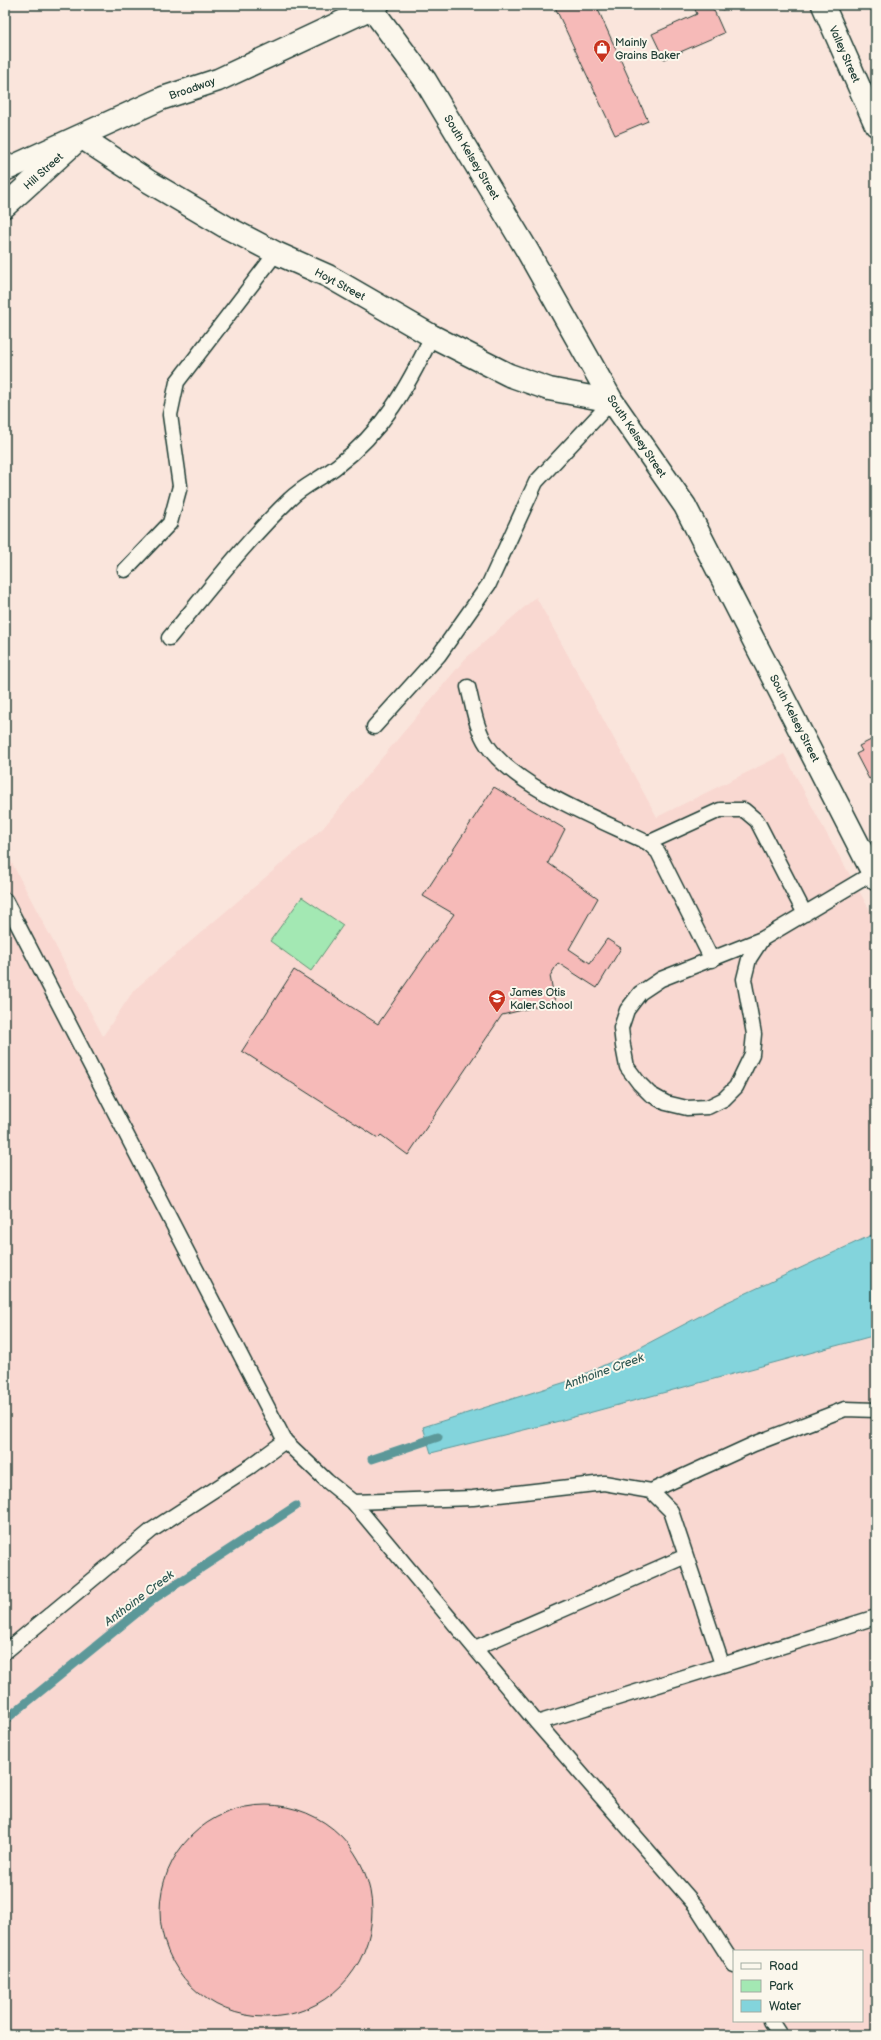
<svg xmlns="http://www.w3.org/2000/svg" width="881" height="2040" font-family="'Balsamiq Sans',sans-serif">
<rect width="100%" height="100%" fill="#fae5dc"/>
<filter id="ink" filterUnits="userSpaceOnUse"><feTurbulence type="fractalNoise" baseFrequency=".025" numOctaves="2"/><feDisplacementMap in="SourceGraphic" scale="8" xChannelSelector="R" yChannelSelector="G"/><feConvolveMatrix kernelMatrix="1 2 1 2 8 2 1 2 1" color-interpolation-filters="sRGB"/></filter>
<g filter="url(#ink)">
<path fill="#f9d8d1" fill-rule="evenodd" d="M536,597l121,220 127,-63 45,84 47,83v1114h-871v-1185l98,186 31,-46 189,-162 142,-169zM734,1951h128v70h-128z"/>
<path fill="#a3e8b3" stroke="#619274" d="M302,897l41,28 -32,46 -41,-30z"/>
<path fill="#83d4dc" stroke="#5b9899" d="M876,1233v102l-328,89 -117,29 -8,-26 146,-46 55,-25 99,-52z"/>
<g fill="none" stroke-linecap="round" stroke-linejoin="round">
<path stroke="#5b9899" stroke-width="9" d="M372,1459l66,-22
M5,1720l150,-122 141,-92"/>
</g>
<path fill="#f6bab8" stroke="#1f3d34" d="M554,5h42l52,116 -33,14z
M693,5h22l-3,1 12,27 -60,26 -12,-25 45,-20z
M720,5h14l-12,5z
M876,733v42l-7,4 -13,-25 6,-3 -3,-5 16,-8 -2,-4z
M494,787l71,42 -17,34 50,35 -29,51 21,14 17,-24 14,9 -24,40 -39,-25 -8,13 5,26 -53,13 -94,140 -27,-20 -3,3 -136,-87 52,-81 84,54 76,-110 -31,-18z
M160 1911a106 106 0 1 1 212 0a106 106 0 1 1-212 0Z"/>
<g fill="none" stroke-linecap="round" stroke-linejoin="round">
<g stroke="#1f3d34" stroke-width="17">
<path id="service" d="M125,570l45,-47 10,-37 -10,-71 7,-33 99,-129
M169,638c39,-47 76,-96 121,-139 13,-13 32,-21 47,-33 46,-35 70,-78 95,-130
M468,687c5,19 8,42 19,58 29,43 114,75 161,98l10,9 54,108
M374,727l65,-72 50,-71 47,-102 76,-81
M648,843l72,-33h24l13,11 48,93
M5,900l280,541 42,40 26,21 184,221 159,183 38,59
M762,939l-13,20 -5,20 10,55 -2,20 -16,33 -12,12 -16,8 -21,1 -21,-5 -16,-9 -11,-11 -12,-16 -4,-21 -2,-18 6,-18 13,-17 21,-14 101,-40 111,-66
M651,1491l103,-47 91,-35 31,1
M353,1502l120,-4 131,-15 47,8 20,20 51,153
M475,1648l211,-92
M5,1652l147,-122 99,-64 34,-25
M537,1723l339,-106
M771,2021l9,14"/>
</g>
<g stroke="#1f3d34" stroke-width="25">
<path id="minor" d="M369,5l56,75 102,170 85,151 73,105 191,373
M823,5l53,120
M5,206l76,-69 67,44 78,46 50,26 52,23 104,60 77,39 40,14 63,12"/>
</g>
<g stroke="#1f3d34" stroke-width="25">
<path id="primary" d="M5,170l158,-72 55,-18 160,-75"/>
</g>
<use href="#service" stroke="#fbf7ec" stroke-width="14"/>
<use href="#minor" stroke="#fbf7ec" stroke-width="22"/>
<use href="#primary" stroke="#fbf7ec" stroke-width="22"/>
</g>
</g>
<defs>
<g id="shop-pin" transform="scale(0.9)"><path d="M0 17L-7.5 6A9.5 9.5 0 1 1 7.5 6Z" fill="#c8321e" stroke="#fbf7ec"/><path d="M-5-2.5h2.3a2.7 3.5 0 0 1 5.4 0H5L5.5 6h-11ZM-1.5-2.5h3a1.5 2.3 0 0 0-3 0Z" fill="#fff"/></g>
<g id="school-pin" transform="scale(0.9)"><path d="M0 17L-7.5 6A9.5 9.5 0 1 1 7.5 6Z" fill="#c8321e" stroke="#fbf7ec"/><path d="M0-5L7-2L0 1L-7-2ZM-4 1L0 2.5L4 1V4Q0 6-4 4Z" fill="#fff"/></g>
</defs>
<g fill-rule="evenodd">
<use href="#shop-pin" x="602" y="48"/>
<use href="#school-pin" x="497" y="998"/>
</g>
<g text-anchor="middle" stroke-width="4" stroke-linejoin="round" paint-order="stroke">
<g font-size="11" fill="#1f3d34" stroke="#fbf7ec" text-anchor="start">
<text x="615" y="46">Mainly<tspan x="615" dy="13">Grains Baker</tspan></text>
<text x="510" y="996">James Otis<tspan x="510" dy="13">Kaler School</tspan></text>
</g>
<g font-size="11" fill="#1f3d34" stroke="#fbf7ec">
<text transform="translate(845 54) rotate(66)" y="4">Valley Street</text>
<text transform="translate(192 88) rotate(-19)" y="4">Broadway</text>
<text transform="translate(472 157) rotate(59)" y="4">South Kelsey Street</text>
<text transform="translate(43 171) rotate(-42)" y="4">Hill Street</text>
<text transform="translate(340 284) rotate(28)" y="4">Hoyt Street</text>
<text transform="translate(637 436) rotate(56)" y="4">South Kelsey Street</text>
<text transform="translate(795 718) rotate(63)" y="4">South Kelsey Street</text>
</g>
<g font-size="12" font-style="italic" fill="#335b56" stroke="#fbf7ec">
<text transform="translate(604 1371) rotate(-20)" y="4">Anthoine Creek</text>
<text transform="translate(139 1598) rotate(-37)" y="4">Anthoine Creek</text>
</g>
</g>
<rect width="881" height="2040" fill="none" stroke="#fbf7ec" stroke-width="20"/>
<rect x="10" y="10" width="861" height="2020" fill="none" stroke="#1f3d34" stroke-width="1.5" filter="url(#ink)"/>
<rect x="733" y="1950" width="130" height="72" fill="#fbf7ec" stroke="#a3ada2"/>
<rect x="741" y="1963" width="20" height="6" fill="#fbf7ec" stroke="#a3ada2"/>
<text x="769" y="1970" font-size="12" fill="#1f3d34">Road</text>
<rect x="741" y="1980" width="20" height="12" fill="#a3e8b3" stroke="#a3ada2"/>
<text x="769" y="1990" font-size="12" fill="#1f3d34">Park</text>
<rect x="741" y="2000" width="20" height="12" fill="#83d4dc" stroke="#a3ada2"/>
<text x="769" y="2010" font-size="12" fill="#1f3d34">Water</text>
</svg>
